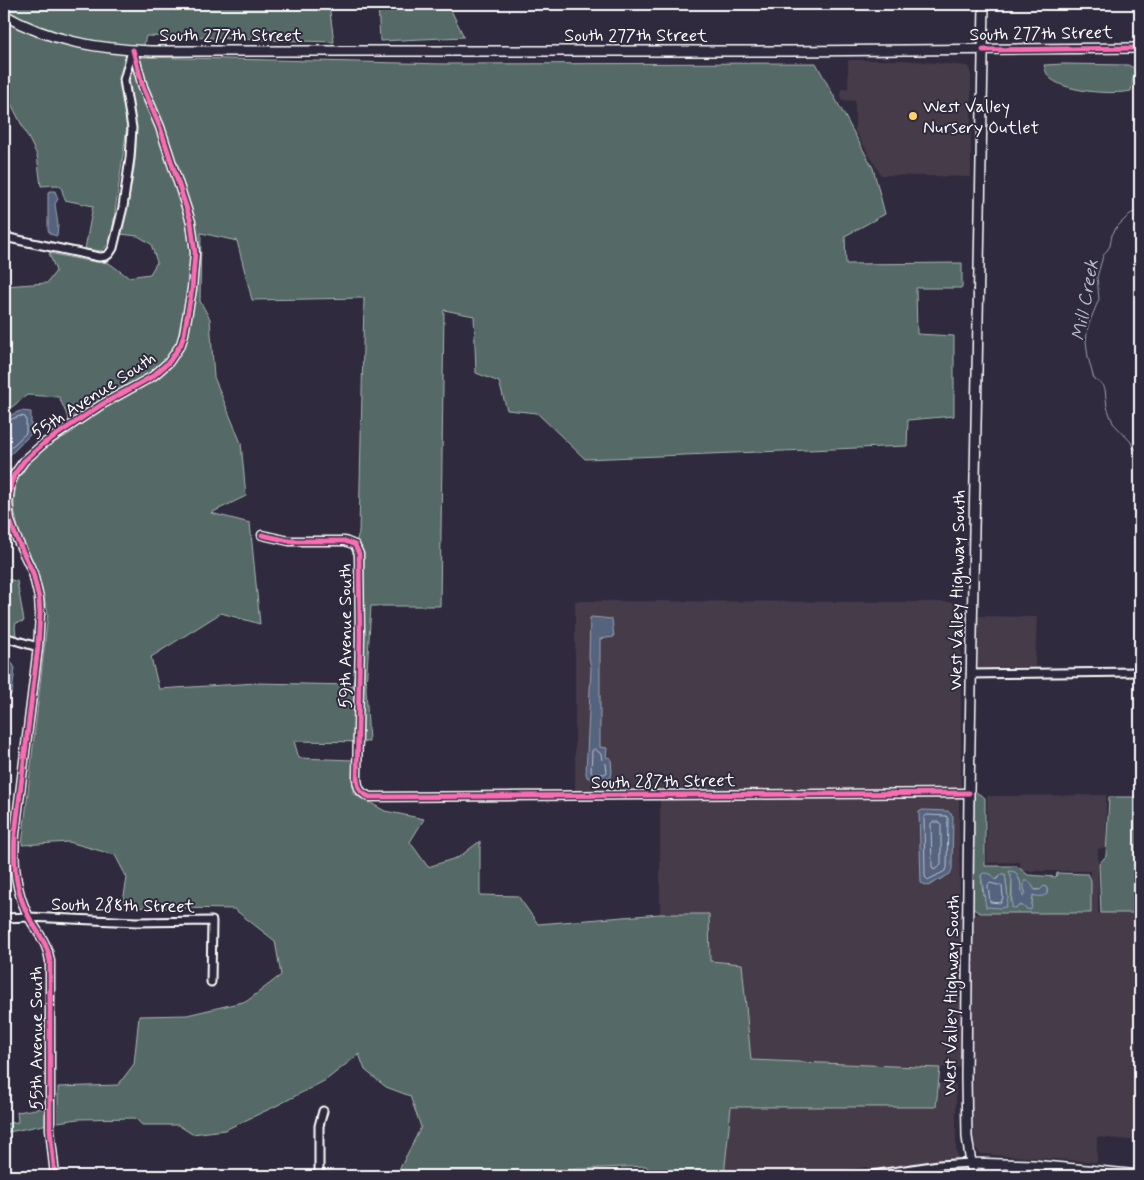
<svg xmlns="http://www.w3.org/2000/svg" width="1144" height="1180" font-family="Mynerve,sans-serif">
<rect width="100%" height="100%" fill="#2f2a3d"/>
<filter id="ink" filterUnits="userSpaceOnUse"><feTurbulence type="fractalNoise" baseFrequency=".02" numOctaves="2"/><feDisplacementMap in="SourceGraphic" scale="10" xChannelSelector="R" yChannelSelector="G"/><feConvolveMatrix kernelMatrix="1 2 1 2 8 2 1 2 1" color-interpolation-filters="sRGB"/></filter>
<g filter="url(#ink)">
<path fill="#453b49" d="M848,60h56l63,6 2,2 2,7v102l-90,-2 -26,-44v-30l-14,-1v-11l7,-1z
M575,601l386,1v190l-386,-1z
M978,616l59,1 -2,50 -57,1z
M1106,795v53l-8,1v64h42v228l-43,-4v25l-117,-8 -7,-9 -2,-78 -31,1 -190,-8 -8,-96 -32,-3 -50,-47v-117h299l1,118 49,-3 82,1 -1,-42h-69l-1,-9 -33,1v-67z
M938,1083l18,1v64l6,28h-94l-1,-9 -67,9h-76l6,-69h206z
M999,1173l67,3h1h-71z"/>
<path fill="#556b66" stroke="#aab5b2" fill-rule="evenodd" d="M4,4h325l5,38 -188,-6 -5,21 304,7 371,-1 57,105 12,46 -40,22 1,28 116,-1v25h-46l1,46 37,2v80l-46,4 -1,26 -322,13 -48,-46 -30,-3 -8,-28 -23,-9 -2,-57 -30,-6 -4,296h-69l-5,82 3,54 -75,-1 5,17 54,2v33l32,18 39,8 -14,23 18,25 31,-10 21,-16v54l38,1 20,28 122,-10h49l1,47 32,3 9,96 189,8 -4,39h-205l-7,69h-68l-10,-10 -215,10h-35l25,-49 -11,-31 -24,-9 -21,-17 -6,-16 -33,26 -48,25 -53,25 -33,4 -14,-9h-36l-7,-7 -57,1 -20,3v-35l60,-2 16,-21 5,-48 48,-1 60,-14 34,-26 -6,-34 -41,-32 -112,-2 5,-29 -12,-23 -46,-13 -47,3 26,-232 -14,-50 -15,-30 -5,-24v-23l20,-32 40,-23 -15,-34 -32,-2 -15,12h-8v-121l43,-3 9,-12 -7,-18 39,8 21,2 19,14 22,-3 7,-12 -6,-18 -13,-8 -18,-2c9,-31 18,-76 16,-108 -1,-13 -5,-26 -8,-38l-4,18 3,20 -16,115 -9,10 -17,-2 8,-43 -28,-6 -4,-13 -4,-2 -16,1 -4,-31 -33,-65zM201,233l36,8 15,59 112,-2 -5,234 -5,18 4,90 -5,45 -97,-2 -97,6 -8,-32 70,-44 39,11 -10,-101 -39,-10 35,-17 -5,-53 -27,-66 -4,-58 -10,-18z
M378,4h70l16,33 -84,4z
M1064,64l64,1 12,6v1l-7,6 -2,13c-19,4 -70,1 -83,-15 -2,-3 -3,-8 -4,-11z
M4,579l13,2 7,40 -8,2 -1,4 1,9 -12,-4z
M973,790l12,8v68h32l11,9 28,2 1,-4 31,1 3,6v33h-111l-10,-6zM1015,872l5,9 3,16 3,-2 -2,-7 16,2 4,-4 3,2v6l-14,1 -1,9 -5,5 -6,-4 -10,-3 1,-21zM1005,874l3,24 -25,-3 -2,-20 15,6z
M1109,797h31v113l-3,3h-36l-2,-49 7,-8z
M47,1107l1,17 -44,9v-9l14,-2 -1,-10z"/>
<path fill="#55647f" stroke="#99a2b2" d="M49,191h6l3,8 -3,5 3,21 -1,11 -7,-2 -2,-4v-37z
M20,411l11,1v22l-27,27v-43z
M592,617l20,2 2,18 -14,2v108l7,1 -1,9 5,1 1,15 -2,6h-19l-4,-2 -1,-3 5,-106 -2,-11 1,-39z
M4,658l8,5 3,5 -3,25 -2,3h-4l-2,-5z
M922,810l26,1 5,5 -1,53 -2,5 -22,12 -7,-3 -2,-71z
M1009,871l6,1 5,9 3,16 3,-3 -2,-6v-7h5l6,9h5l4,-4 3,2v6c-5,3 -8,3 -14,1l-2,15 -4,-1 -6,-4 -5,3h-4v-27z
M984,873l7,1 5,6 6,-6h3l3,24 -2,9 -6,1 -14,-1 -5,-32z"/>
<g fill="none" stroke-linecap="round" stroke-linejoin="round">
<path stroke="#bbc1cc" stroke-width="1" d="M4,422l16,-6 5,1 1,2v14l-22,21
M595,749l6,5 1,6 4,4 1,8 -2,2h-12l-2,-2 1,-21z
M927,815l19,1 2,2 -1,50 -2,3 -17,9 -3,-3 -1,-59z
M933,822h7l1,2v41l-7,5 -2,-3 -1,-43z
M990,883l12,3 1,11 -2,6 -11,-1 -2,-16z"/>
<path stroke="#99a2b2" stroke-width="1" d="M1140,210l-10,4 -14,14 -4,7 -2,11 -7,10 -6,21 2,22 -11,27 -2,15 2,16 6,22 9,6 2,4 2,18 6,16 18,19 2,6 7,3"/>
<g stroke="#fff" stroke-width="11">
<path id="minor" d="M4,237l95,20c8,0 10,-2 14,-9l10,-41 7,-49 2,-30 -8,-48 8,-29
M262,535l27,6h56l10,4 4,9 1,82 -3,142c1,11 3,15 13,19l599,-4
M4,637l34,10
M971,674l169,-2
M4,918l25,-1 107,5 76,-1 -1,61
M55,1176l-5,-47v-168c-2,-17 -12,-28 -20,-42 -14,-25 -17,-57 -15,-85l23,-187 2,-33 -1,-16 -6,-25 -17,-36 -6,-16 -2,-18 3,-20 3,-8 10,-14 19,-17 58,-39 52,-29 16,-14 12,-18 3,-10 8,-45 3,-36 -4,-31 -31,-95 -17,-40 -10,-37
M319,1176v-50l4,-15
M636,1176v-1
M865,1176l74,-11 32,-2"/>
</g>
<g stroke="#fff" stroke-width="12">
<path id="major" d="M4,15c45,26 95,34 147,36h640l349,-3
M971,1163l62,2 107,10
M973,1176l-6,-39 -1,-59 3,-285 15,-789
M983,1176l7,-6 10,-3"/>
</g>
<use href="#minor" stroke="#2f2a3d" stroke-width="7"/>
<use href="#major" stroke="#2f2a3d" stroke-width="9"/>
<g stroke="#2f2a3d" stroke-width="8">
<path id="cycleway" d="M983,50l157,-2
M262,535l27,6h56l10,4 4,9 1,82 -3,142c1,11 3,15 13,19l599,-4
M55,1176l-5,-47v-168c-2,-17 -12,-28 -20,-42 -14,-25 -17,-57 -15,-85l23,-187 2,-33 -1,-16 -6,-25 -17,-36 -6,-16 -2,-18 3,-20 3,-8 10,-14 19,-17 58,-39 52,-29 16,-14 12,-18 3,-10 8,-45 3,-36 -4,-31 -31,-95 -17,-40 -10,-37"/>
</g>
<use href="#cycleway" stroke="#f96db3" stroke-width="5"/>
</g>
</g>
<circle fill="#ffd166" stroke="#2f2a3d" stroke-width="2" cx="913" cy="116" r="5"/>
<g text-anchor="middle" stroke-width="4" stroke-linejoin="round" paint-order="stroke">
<g font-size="18" fill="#fff" stroke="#2f2a3d">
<text transform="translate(1041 33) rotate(-1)" y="6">South 277th Street</text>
<text x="231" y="41">South 277th Street</text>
<text x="636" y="41">South 277th Street</text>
<text transform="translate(93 395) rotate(-33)" y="6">55th Avenue South</text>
<text transform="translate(957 590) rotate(-89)" y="6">West Valley Highway South</text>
<text transform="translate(345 636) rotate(-90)" y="6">59th Avenue South</text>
<text transform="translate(663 781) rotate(-1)" y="6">South 287th Street</text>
<text transform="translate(123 905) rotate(1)" y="6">South 288th Street</text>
<text transform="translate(951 995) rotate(-89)" y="6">West Valley Highway South</text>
<text transform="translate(36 1038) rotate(-90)" y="6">55th Avenue South</text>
</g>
<g font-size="18" fill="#fff" stroke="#2f2a3d" text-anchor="start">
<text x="923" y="112">West Valley<tspan x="923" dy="21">Nursery Outlet</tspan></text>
</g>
<g font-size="19" font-style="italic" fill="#b2b9c5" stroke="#2f2a3d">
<text transform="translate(1084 300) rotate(-80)" y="7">Mill Creek</text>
</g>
</g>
<rect width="1144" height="1180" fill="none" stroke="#2f2a3d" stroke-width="20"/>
<rect x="10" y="10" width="1124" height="1160" fill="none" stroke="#fff" stroke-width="2" filter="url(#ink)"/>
</svg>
